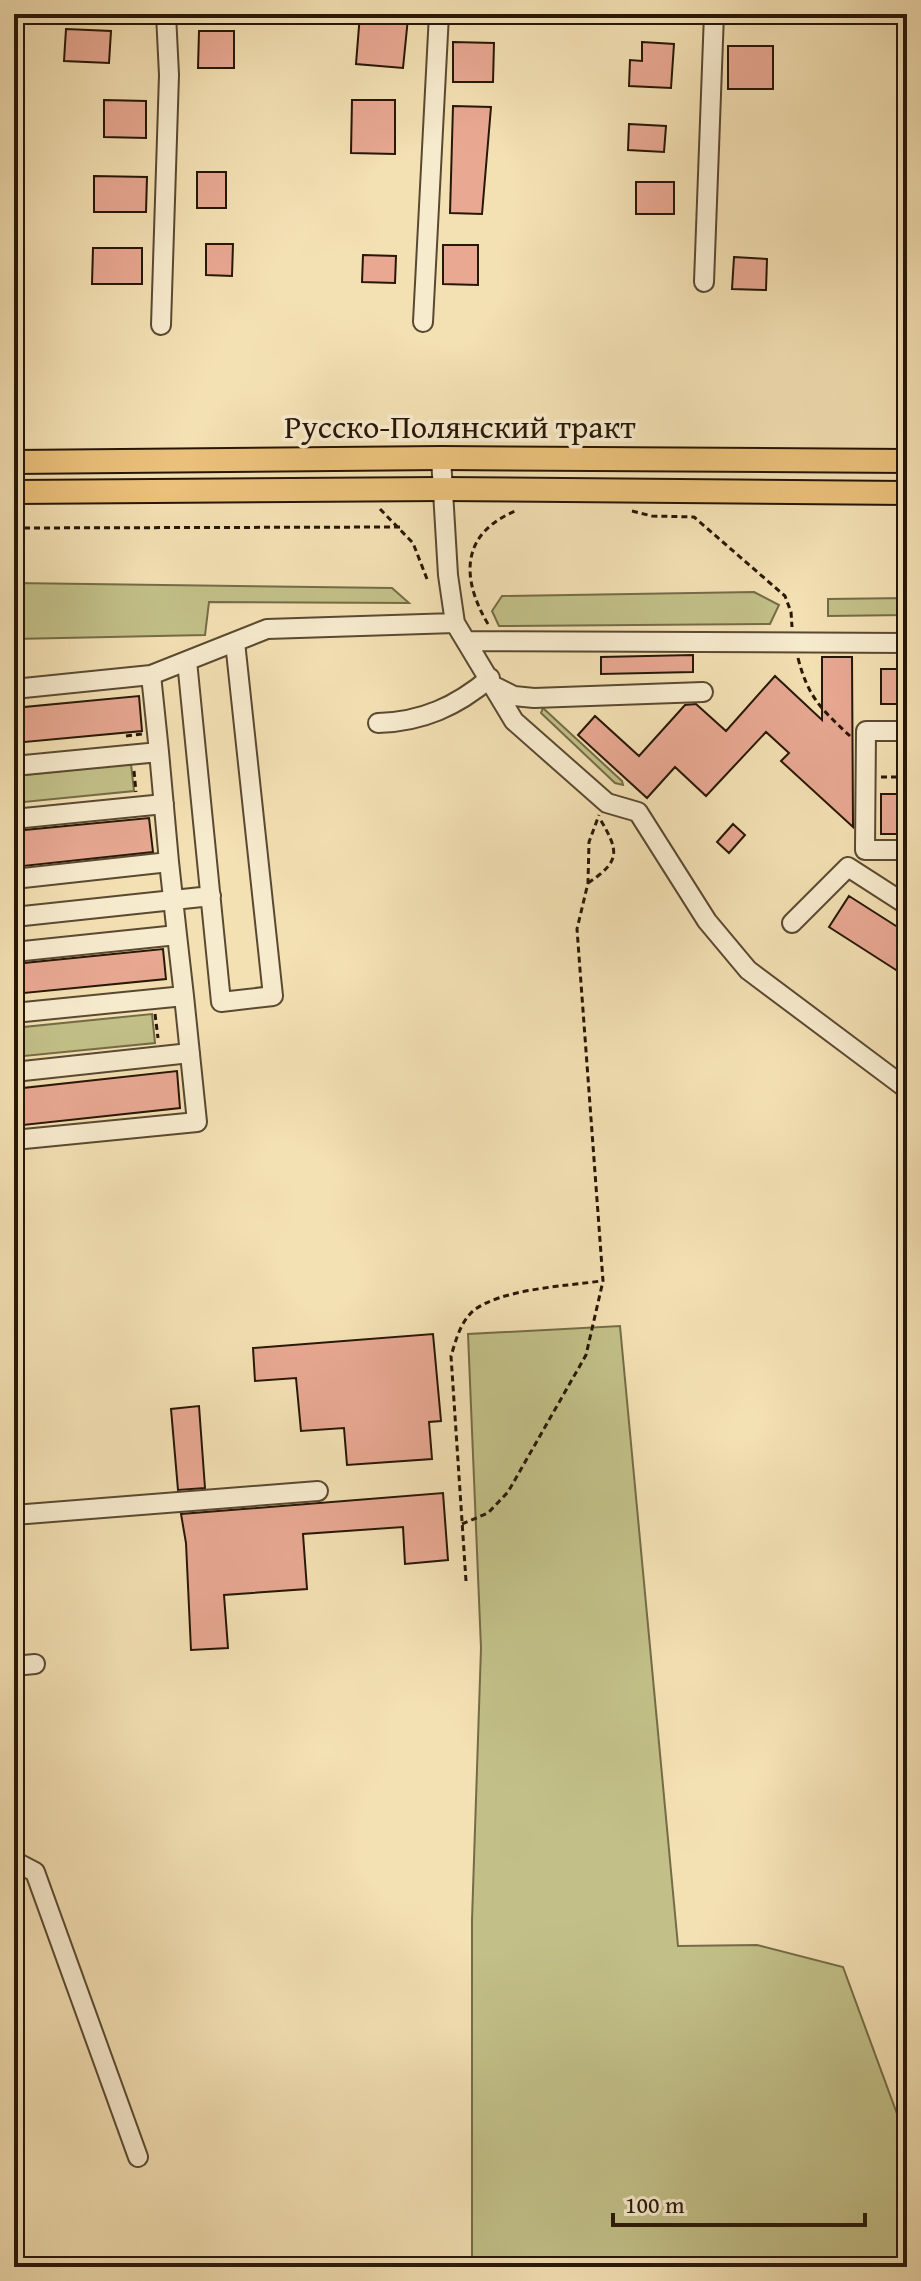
<svg xmlns="http://www.w3.org/2000/svg" width="921" height="2281" font-family="'Gentium Book Plus',serif">
<rect width="100%" height="100%" fill="#f3e0b3"/>
<filter id="stains"><feTurbulence type="fractalNoise" baseFrequency=".0025" numOctaves="4"/><feColorMatrix values="0 0 0 0 .2 0 0 0 0 .09 0 0 0 0 .02 0 0 0 .5 -.17"/></filter>
<radialGradient id="worn" r=".72"><stop offset=".6" stop-color="#630" stop-opacity="0"/><stop offset="1" stop-color="#630" stop-opacity=".3"/></radialGradient>
<path fill="#c2c088" stroke="#746c47" stroke-width="2" d="M14,583l378,5 17,15 -200,-1 -4,33 -191,4z
M754,592l25,13 -9,19 -271,2 -7,-15 10,-15z
M907,598v17l-79,1v-17z
M543,708l79,73 1,4 -8,-2 -74,-70z
M131,764l3,27 -120,12v-27z
M152,1014l3,29 -141,14v-29z
M620,1326l58,620 79,-1 86,22 64,174v126h-435v-347l9,-272 -13,-314z"/>
<path fill="#e8a892" stroke="#271706" stroke-width="2" d="M360,14l48,4 -5,50 -47,-4z
M66,29l45,2 -2,32 -45,-2z
M199,31h35v37h-36z
M453,42l41,1 -1,39h-40z
M642,42l32,2 -3,44 -42,-2 1,-26 12,1z
M728,46h45v43h-45z
M104,100l42,1v37l-42,-1z
M352,100h43v54l-44,-1z
M453,106l38,1 -9,107 -32,-1z
M629,124l37,2 -2,26 -36,-2z
M197,172h29v36h-29z
M94,176l53,1 -1,35h-52z
M636,182h38v32h-38z
M206,244h27l-1,32 -26,-1z
M443,245h35v40l-35,-1z
M93,248h49v36h-50z
M363,255l33,1 -1,27 -33,-1z
M734,257l33,2 -1,31 -34,-1z
M693,655v17l-92,2v-17z
M822,657h30l1,170 -72,-66 8,-8 -23,-21 -60,64 -31,-29 -28,31 -69,-63 17,-19 44,40 46,-51 11,-1 30,27 49,-55 47,44z
M881,669h26v35h-26z
M139,696l3,35 -128,12v-35z
M881,794h26v40h-26z
M149,818l4,34 -139,15v-36z
M733,824l12,11 -16,18 -12,-11z
M849,896l58,37v44l-78,-50z
M163,949l3,30 -152,15v-30z
M177,1071l3,37 -166,18v-37z
M433,1334l8,87 -12,1 3,37 -85,6 -3,-37 -43,3 -5,-53 -41,3 -2,-33z
M199,1406l6,82 -27,2 -7,-81z
M443,1493l5,67 -43,4 -2,-37 -100,7 4,55 -83,6 4,53 -37,2 -5,-107 -5,-29z"/>
<g fill="none" stroke-linecap="round" stroke-linejoin="round">
<g stroke="#5a4931" stroke-width="22">
<path id="minor" d="M704,282l10,-268
M423,322l16,-308
M161,325l8,-250 -3,-61
M441,458l7,117 7,48 59,98 93,82 31,9 69,109 41,49 159,119
M467,641l440,2
M187,661l34,341 52,-6 -38,-354
M496,687l18,9 20,2 169,-6
M14,689l137,-14
M378,723c44,-1 79,-17 112,-45
M907,731h-41l-1,119h42
M14,766l145,-14 -8,-77 116,-46 188,-6
M14,819l150,-15
M14,879l155,-17 -10,-110
M14,917l197,-21
M792,923l56,-56 59,38
M14,952l163,-17 -8,-73
M14,1013l170,-17 -7,-61
M14,1072l176,-19
M14,1140l183,-18 -13,-126
M14,1515l304,-24
M14,1666l21,-2
M14,1861l21,11 103,285"/>
</g>
<g stroke="#271706" stroke-width="26">
<path id="major" d="M14,462l427,-4 466,3
M14,492l428,-3 465,4"/>
</g>
<path stroke="#271706" stroke-width="3" stroke-dasharray="6 4" stroke-linecap="butt" d="M380,509l33,34 14,36
M632,511l20,5 42,1 91,79 6,16 1,15
M14,528l387,-1
M488,624c-28,-47 -27,-92 30,-114
M798,658c10,39 23,51 52,78
M126,736l16,-2
M134,771l2,21
M881,777h26
M588,883c33,-22 31,-32 12,-64
M155,1014l3,24
M462,1524l26,-11 20,-21 78,-137 17,-74 -26,-352 11,-46 1,-41 10,-27
M466,1581l-15,-225c5,-16 9,-33 22,-45 27,-22 93,-25 128,-30"/>
<use href="#minor" stroke="#f7ebce" stroke-width="18"/>
<use href="#major" stroke="#eac07a" stroke-width="22"/>
</g>
<g text-anchor="middle" stroke-width="7" stroke-linejoin="round" paint-order="stroke">
<g font-size="32" fill="#271706" stroke="#f7ebce">
<text x="460" y="438">Русско-Полянский тракт</text>
</g>
</g>
<rect width="921" height="2281" fill="none" stroke="#f3e0b3" stroke-width="48"/>
<rect x="16" y="16" width="889" height="2249" fill="none" stroke="#271706" stroke-width="4"/>
<rect x="24" y="24" width="873" height="2233" fill="none" stroke="#271706" stroke-width="2"/>
<path d="M613 2213v12h252v-12" fill="none" stroke="#271706" stroke-width="4"/>
<text x="625" y="2213" font-size="24" fill="#271706" stroke="#f7ebce" stroke-width="6" paint-order="stroke">100 m</text>
<rect width="100%" height="100%" filter="url(#stains)"/>
<rect width="100%" height="100%" fill="url(#worn)"/>
</svg>
